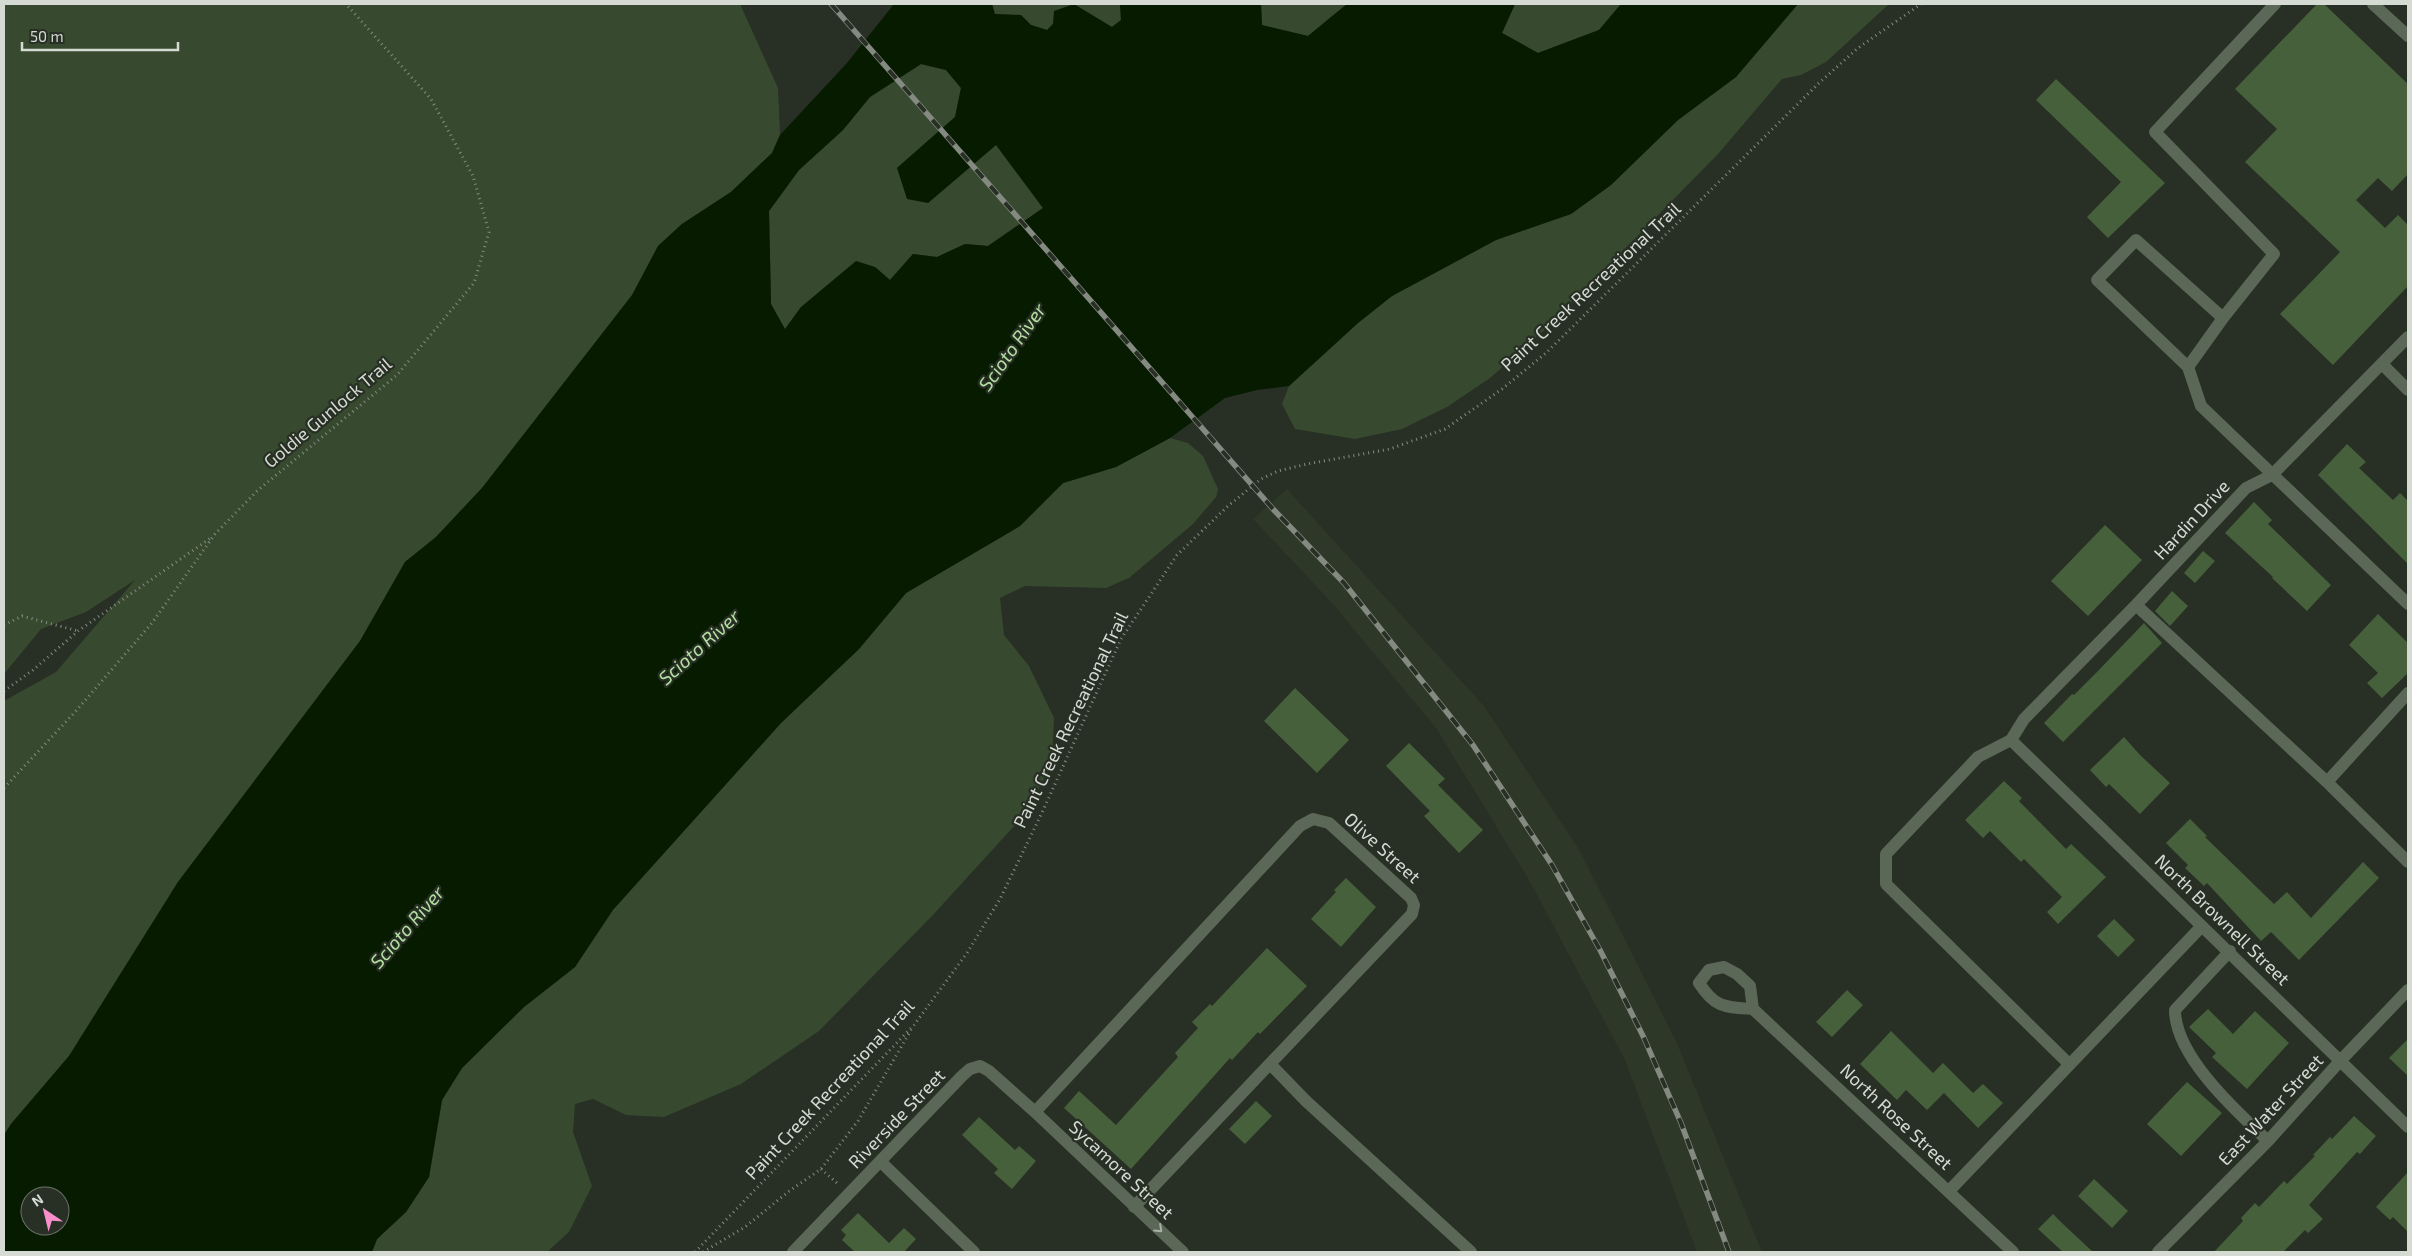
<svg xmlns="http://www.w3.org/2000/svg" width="2412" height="1256" font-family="'Exo 2',sans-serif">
<rect width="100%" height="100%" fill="#282f24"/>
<path fill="#2d3828" d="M1287,489l197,217 96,145 97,192 85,209h-65l-72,-192 -96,-180 -93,-152 -104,-125 -79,-84z"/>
<path fill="#374a2f" d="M4,4h736l38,84 2,47 -8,18 -41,39 -49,32 -24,22 -25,49 -151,193 -46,49 -31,25 -45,79 -182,241 -109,174 -58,68 -7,11v-434l52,-29 79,-92 -49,32 -45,17 -37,45z
M992,4h128l1,16 -9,7 -59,-3 -6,6 -16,-5 -10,-10 -27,-1z
M1261,4h86l-39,32 -46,-11z
M1515,4h106l-22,26 -61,23 -36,-20z
M1798,4h91l-63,58 -25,13 -19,4 -64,75 -170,173 -58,51 -43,29 -45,22 -47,10 -60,-10 -13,-25 7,-18 69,-63 34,-27 104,-56 75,-26 40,-29 67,-65 58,-43z
M921,64l25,6 15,18 -6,29 -58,51 31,35 68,-58 47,63 -55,38 -23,-2 -28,13 -24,-3 -23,26 -15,-13 -74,40 -16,23 -14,-26 -2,-93 30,-41 44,-40 27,-33z
M1170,438l18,5 15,13 15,33 -2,8 -23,27 -64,54 -23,10 -81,-2 -25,12 4,37 25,31 25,52 -2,46 -27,50 -93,102 -113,115 -78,53 -77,33 -38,-2 -33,-16 -18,5 -2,28 19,54 -23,46 -22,20h-175l5,-13 29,-27 23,-35 13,-77 20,-32 62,-61 51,-40 37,-57 169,-187 78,-74 47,-56 114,-67 43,-43 53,-16z"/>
<path fill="#061b00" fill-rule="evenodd" d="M894,4h98l3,10 26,1 10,10 16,5 6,-6 1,-13 20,-7 38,23 9,-7 -1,-16h141l1,21 46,11 39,-32h168l-13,29 36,20 61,-23 22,-26h177l-62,73 -58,43 -67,65 -40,29 -75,26 -104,56 -34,27 -69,63 -32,4 -32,8 -55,40 -54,29 -53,16 -43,43 -114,67 -47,56 -78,74 -168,187 -38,57 -51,40 -62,61 -20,32 -13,77 -23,35 -29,27 -5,13h-368v-117l7,-11 58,-68 109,-174 182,-241 45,-79 31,-25 46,-49 150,-193 26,-49 24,-22 49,-32 41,-39 8,-18 67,-72zM921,64l25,6 15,18 -6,29 -58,51 10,31 21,4 68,-58 47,63 -55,38 -23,-2 -28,13 -24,-3 -23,26 -15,-13 -19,-6 -55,46 -16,22 -14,-25 -2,-93 30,-41 44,-40 27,-33zM30,1196h30v30h-30z"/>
<path fill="#47603c" d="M2317,4h7l84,80v90l-16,17 -14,-13 -22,22 29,28 13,-13 10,10v61l-75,79 -53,-51 60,-62 -95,-90 32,-33 -42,-40z
M2056,79l109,104 -57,55 -21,-21 34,-35 -85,-82z
M2347,444l19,18 -7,6 34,32 7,-7 8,8v63l-90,-89z
M2254,502l18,18 -4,4 63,61 -24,26 -35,-33 1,-1 -48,-44z
M2105,525l37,35 -54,56 -37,-35z
M2203,551l12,10 -20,22 -11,-10z
M2172,591l16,15 -18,20 -15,-15z
M2378,614l30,29v30l-26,25 -15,-15 11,-10 -29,-28z
M2144,623l18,20 -99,99 -19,-19 28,-29 2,1 23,-23z
M1295,688l54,52 -32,33 -53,-52z
M2124,737l16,18 30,28 -30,31 -31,-30 -3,3 -16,-17z
M1409,743l36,36 -7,6 45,45 -24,23 -35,-37 6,-5 -44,-45z
M2004,781l18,17 -3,3 47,48 5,-5 35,33 -48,47 -11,-12 15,-15 -38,-38 -3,3 -31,-31 -7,7 -18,-18z
M2190,819l17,17 -2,1 69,67 13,-12 24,26 52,-56 16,16 -80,82 -28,-28 -10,9 -54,-58 -3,3 -19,-18 3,-3 -22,-22z
M1346,878l30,29 -35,40 -30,-28 25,-27 -2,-2z
M2114,919l21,21 -17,17 -21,-21z
M1267,948l40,38 -47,48 -2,-2 -26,28 -2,-2 -99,111 -67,-61 15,-17 37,34 62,-68 -3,-4 23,-25 -6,-6 18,-18 2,2z
M1847,990l16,15 -31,32 -16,-15z
M2208,1009l25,25 22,-23 34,32 -42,46 -35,-32 4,-4 -27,-26z
M1891,1031l42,42 10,-10 30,30 10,-9 20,19 -25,25 -34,-35 -17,17 -21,-20 -9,10 -37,-36z
M2408,1039v37l-19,-18z
M2187,1082l35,31 -41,43 -34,-32z
M1256,1101l16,15 -27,28 -16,-15z
M2354,1116l22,20 -16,18 -3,-2 -48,53 14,14 -15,14 -3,-3 -22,22h-69l29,-31 -2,-3 14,-15 4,4 25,-26 3,3 28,-28 -2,-1 17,-18 2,2z
M979,1117l36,33 4,-4 17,15 -24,28 -18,-16 4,-4 -36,-34z
M2408,1172v60l-15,-15 -3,3 -14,-13z
M2094,1179l34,32 -16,17 -34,-32z
M858,1213l31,30 15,-15 12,11 -12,13h-49l-13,-12 4,-5 -5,-5z
M2053,1214l10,10 30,28h-30l-25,-23z"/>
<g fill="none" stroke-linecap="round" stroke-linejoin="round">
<path stroke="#868c83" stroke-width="3" stroke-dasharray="1 4" stroke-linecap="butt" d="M4,625l18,-9 56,15
M4,691l29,-21 45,-39 134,-94
M4,788l71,-76 77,-89 63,-89 42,-43 140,-116 77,-92 15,-51 -16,-56 -42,-77 -85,-95
M821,1169l16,14
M695,1252l219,-227 53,-72 33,-54 40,-82 81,-178 56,-84 51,-49 33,-27 17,-8 29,-7 83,-15 55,-20 57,-40 44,-36 273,-270 39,-35 63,-44
M703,1252l42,-25 43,-35 33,-23 37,-48 53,-91"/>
<path stroke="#5b6757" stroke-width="12" d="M2373,4l35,32
M2223,318l51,-64 -119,-122 120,-128
M2382,364l26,26
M2188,367l35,-49 -87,-78 -39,40 91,87 13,39 207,198
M2136,605l191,177 81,80
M2011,740l13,-21 112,-114 110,-117 26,-13 136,-138
M2011,740l397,387
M2011,740l-33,17 -92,97v30l183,180
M2327,782l81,-89
M2230,951l-55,59c0,46 61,101 93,131
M1753,1009c-28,-2 -38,-1 -54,-26l10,-13 15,-3 13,7 13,12 3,23 260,243
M1271,1065l35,36 165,151
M1035,1112l265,-286 13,-7 16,4 82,75 3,7 -2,9 -278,293
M881,1162l93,90
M1949,1191l253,-265
M793,1252l169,-176 8,-7 10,-3 9,5 46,41 148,140
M2158,1252l110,-111 73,-81 67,-70"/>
<g stroke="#848a81" stroke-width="5.5">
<path id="rail" d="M831,4l442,505 71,74 129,162 79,120 48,85 44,88 37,85 48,129"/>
</g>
<use href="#rail" stroke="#282f24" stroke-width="4" stroke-dasharray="11" stroke-linecap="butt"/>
</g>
<defs><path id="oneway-chevron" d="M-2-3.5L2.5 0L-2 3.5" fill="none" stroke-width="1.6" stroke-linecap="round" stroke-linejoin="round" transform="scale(1.25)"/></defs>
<use stroke="#aab2a8" href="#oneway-chevron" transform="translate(1159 1229) rotate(43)"/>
<g text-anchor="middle" stroke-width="4.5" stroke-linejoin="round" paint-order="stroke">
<g font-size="18" fill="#d5dad3" stroke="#282f24">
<text transform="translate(1591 287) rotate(-43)" y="6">Paint Creek Recreational Trail</text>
<text transform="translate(328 413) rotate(-40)" y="6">Goldie Gunlock Trail</text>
<text transform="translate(2192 520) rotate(-47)" y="6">Hardin Drive</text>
<text transform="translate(1071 720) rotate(-64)" y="6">Paint Creek Recreational Trail</text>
<text transform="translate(1382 848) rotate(42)" y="6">Olive Street</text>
<text transform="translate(2222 920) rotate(44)" y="6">North Brownell Street</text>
<text transform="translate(830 1090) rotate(-47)" y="6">Paint Creek Recreational Trail</text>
<text transform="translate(2271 1110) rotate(-47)" y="6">East Water Street</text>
<text transform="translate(1896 1117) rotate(43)" y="6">North Rose Street</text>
<text transform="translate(897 1119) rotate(-46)" y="6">Riverside Street</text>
<text transform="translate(1121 1170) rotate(43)" y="6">Sycamore Street</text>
</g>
<g font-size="19" font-style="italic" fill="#b4dfa2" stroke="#282f24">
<text transform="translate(1012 347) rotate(-55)" y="7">Scioto River</text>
<text transform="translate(699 647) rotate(-42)" y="7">Scioto River</text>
<text transform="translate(407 927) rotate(-49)" y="7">Scioto River</text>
</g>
</g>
<rect width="2412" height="1256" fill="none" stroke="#d5dad3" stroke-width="10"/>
<g transform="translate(45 1211) rotate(325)"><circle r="24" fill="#282f24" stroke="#6d736a"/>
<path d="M0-4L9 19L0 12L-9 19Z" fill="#f98fca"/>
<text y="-8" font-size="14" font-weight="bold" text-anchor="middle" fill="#d5dad3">N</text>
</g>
<path d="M22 42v8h156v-8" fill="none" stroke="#d5dad3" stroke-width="2.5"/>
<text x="30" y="42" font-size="15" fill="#d5dad3" stroke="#282f24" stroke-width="4" paint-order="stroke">50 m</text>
</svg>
